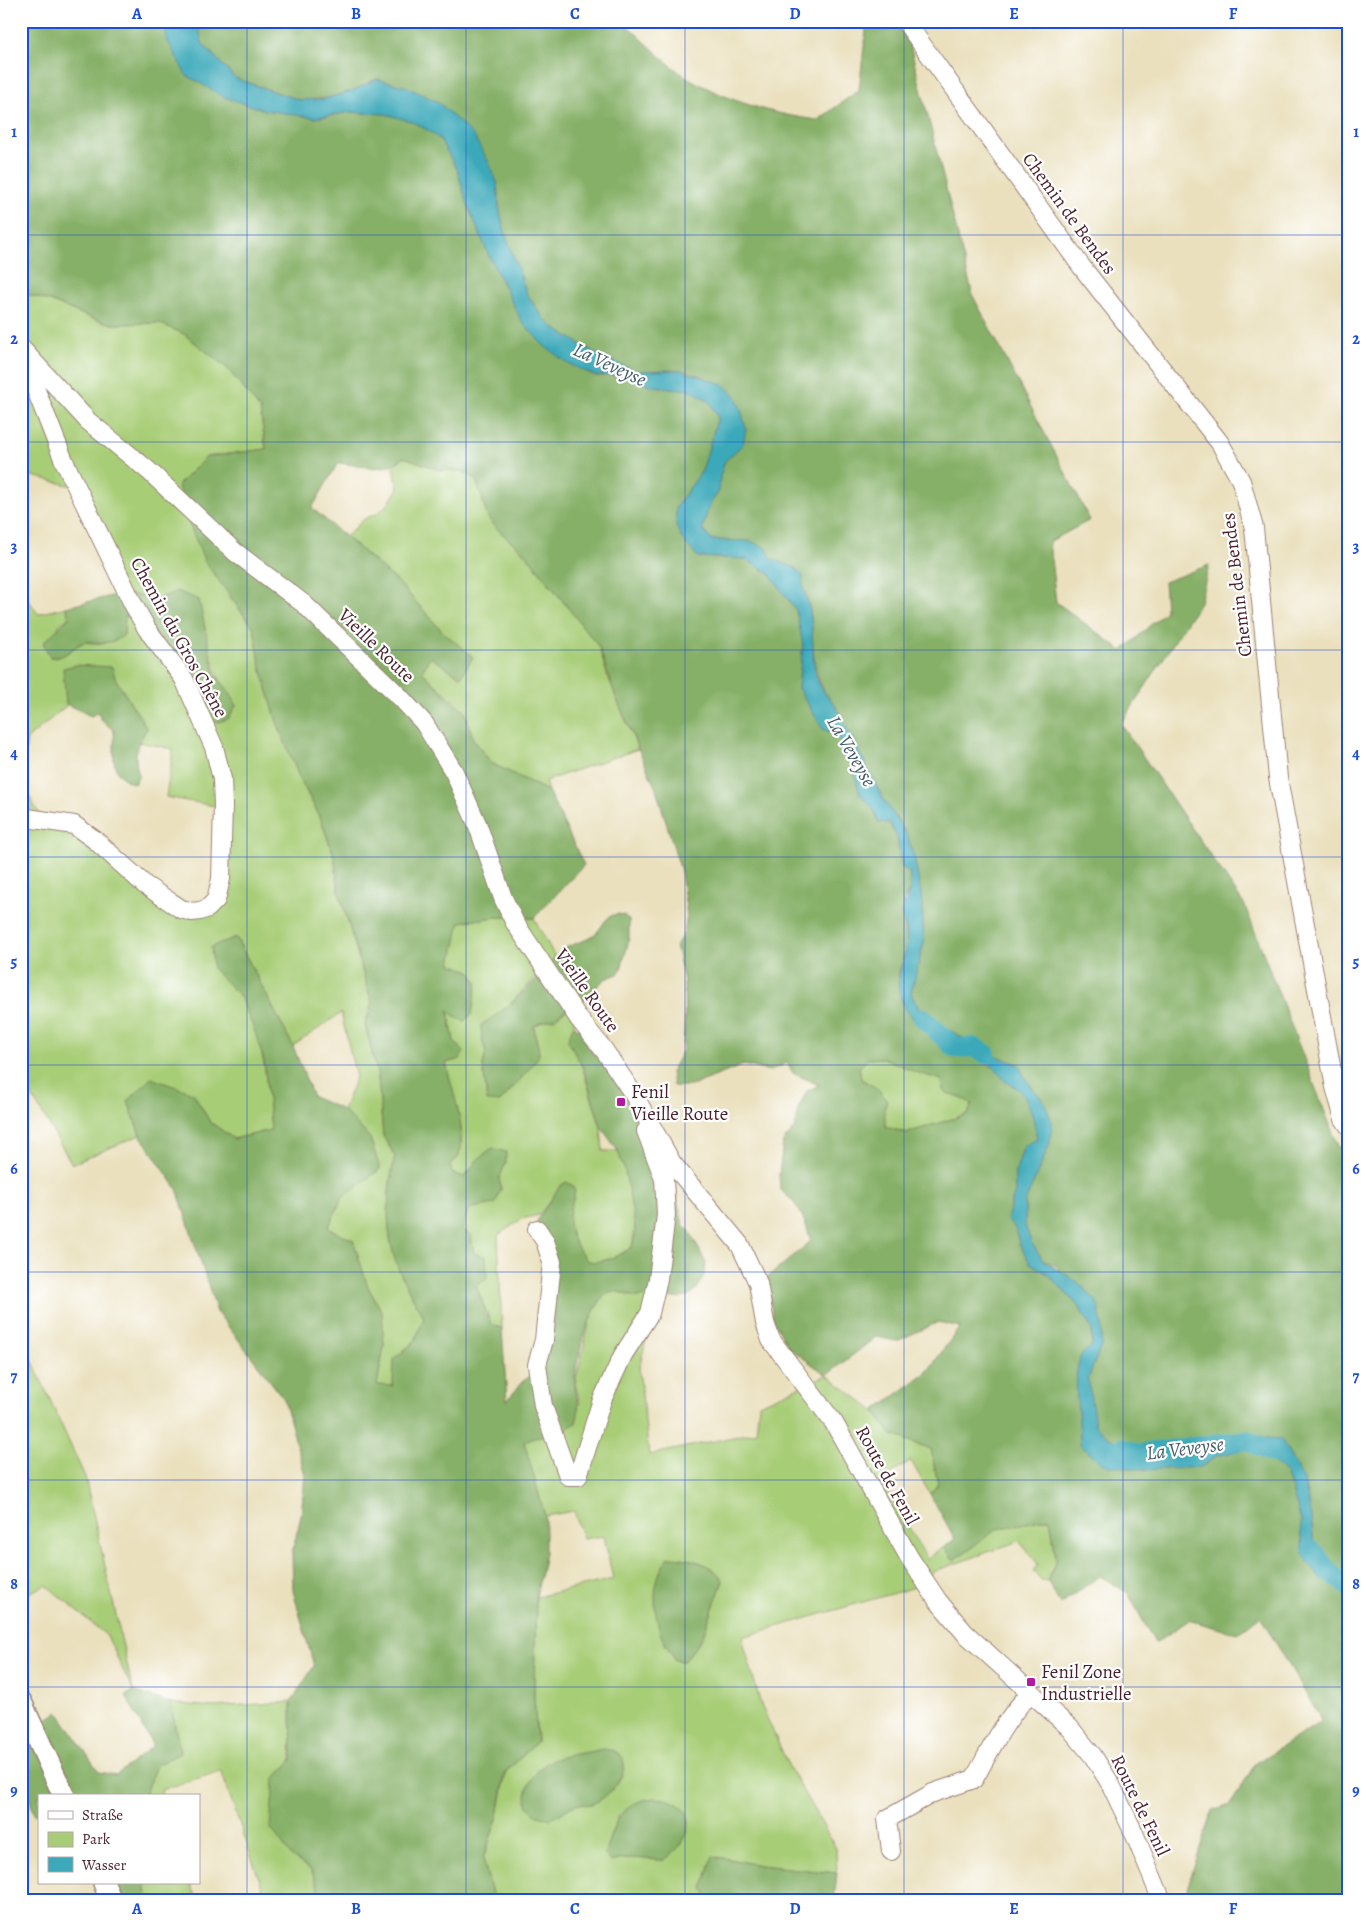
<svg xmlns="http://www.w3.org/2000/svg" width="1370" height="1922" font-family="Alegreya,serif">
<rect width="100%" height="100%" fill="#fff"/>
<filter id="ink" filterUnits="userSpaceOnUse"><feTurbulence type="fractalNoise" baseFrequency=".02" numOctaves="2"/><feDisplacementMap in="SourceGraphic" scale="10" xChannelSelector="R" yChannelSelector="G"/><feConvolveMatrix kernelMatrix="1 2 1 2 8 2 1 2 1" color-interpolation-filters="sRGB"/></filter>
<filter id="wash" filterUnits="userSpaceOnUse"><feTurbulence type="fractalNoise" baseFrequency=".0096" numOctaves="4" result="noise"/><feDisplacementMap in="SourceGraphic" scale="20" xChannelSelector="R" yChannelSelector="G"/><feGaussianBlur stdDeviation="1.12" result="paint"/><feColorMatrix in="noise" values="0 0 0 0 0 0 0 0 0 0 0 0 0 0 0 0 0 1.4 0 .05"/><feComposite in="paint" operator="in"/></filter>
<g filter="url(#wash)">
<rect width="100%" height="100%" fill="#eae0bd"/>
<path fill="#a8cd77" stroke="#797651" fill-rule="evenodd" d="M21,293l29,8 44,18 19,5 46,-1 25,11 43,34 33,41 6,40 -60,8 24,140 24,31 7,40 16,54 22,55 21,40 14,39 5,36 33,111 -7,21 13,53 5,59 12,20c-7,30 -10,65 -2,96 5,22 20,45 31,66l-9,23 -21,18 -1,27 -16,-1 7,-39 -2,-34 -14,-25 -15,-47 -25,-12 14,-30 38,-29 -10,-31 -27,-28 13,-33 -15,-64 -48,33 -57,-109 -23,32c8,9 21,18 27,28 24,39 28,89 31,133l-37,9 -24,-17 -17,-29 -65,8 12,34 -68,29 -51,-87v-489l17,26 28,-7 3,11 -10,7 -9,32 7,1 27,-16 19,2 21,-9 1,-20 9,2 94,102 8,-13c-6,-19 -19,-22 -22,-43l-37,-72 -20,8 -33,-6 -37,-103 -66,-17v-143l7,-11 -1,-6 -6,-5zM112,667l4,13 31,48 -8,14 34,7 -7,48 54,10 -7,90 -21,9 -29,-14 -93,-73 -30,-4 -19,-32 6,-44z
M404,457l36,13 21,1 15,8 23,52 26,22 74,94 7,25 32,77 -93,32 3,10 -57,-28 -18,-24 -8,-28 -43,-39 8,-16 43,1 -30,-25 -46,-51 -51,-44 18,-18 14,-6 11,-10 9,-15 -5,-22z
M496,917l38,1 21,39 -50,52 -24,17 1,13 4,13 -3,14 4,22 -1,8 14,6c11,-12 38,-39 37,-56 0,-6 -3,-13 -3,-20l38,-18 9,56 20,63 2,24h15l5,15 11,9c0,23 3,50 -2,72 -13,9 -29,17 -45,14 -14,-20 -27,-37 -13,-63l-17,-6 -18,23 -17,4 -24,16 4,94 -11,-5 -15,-38 -5,-51 -9,-5 6,-21 33,-20 -2,-10 7,-17 -37,8 -4,8 -13,-5 -3,-10 12,-14v-23l-15,-63 14,-4 -6,-18 -6,-31 24,4 5,-32 -7,-11 -19,-7 8,-42z
M884,1058l58,22 1,10c8,7 18,6 30,14l-5,10 -61,19 -21,-6 -8,-38 -17,-10 -2,-11 8,-9z
M616,1291l20,6 21,-2 -18,74 10,86 107,-23 3,-28 68,-29 47,36 17,23 40,15 7,35 -8,10 -19,-33 -29,19 45,79 17,-12 10,13 43,-32 53,-10 6,41 -8,23 -7,-1 -8,-10 5,-7 -19,-23 -87,31 -10,13 -180,52 19,68 29,64 46,79 1,25 -78,-8 -46,-9 -10,32 9,13h-218l-11,-42 15,-43 8,-44 31,-30 -3,-47 2,-98 77,-18 -9,-43 -21,3 -9,-28 -29,5 -21,-74 20,-8 36,-31 -5,-20 16,-68 13,-20 5,-3zM670,1557c19,1 44,6 53,24l-21,57 -18,23 -9,-1c-5,-9 -12,-18 -15,-28 -6,-25 -9,-54 10,-75zM603,1749l20,22c-5,13 -18,29 -32,33 -5,1 -11,0 -16,1 -20,6 -15,20 -42,7v-34c21,-24 41,-21 70,-29zM619,1815l64,28 -19,17c-22,0 -30,-5 -53,2l-2,-22z
M28,1351l57,126 48,214 -26,-55 -61,-51 -25,12v-244z
M291,1702l1,58 -18,19 18,78 19,13 13,31h-57l-46,-130 -60,19 1,6h-18l12,-31 24,-12 -9,-50 41,4z
M144,1883h46l7,18h-48z"/>
<path fill="#86b068" stroke="#68684a" fill-rule="evenodd" d="M21,21h146l-1,18 99,71 50,8 35,-6 36,2 30,9 23,15 18,31 11,37 21,50 33,66 73,54 29,-1 29,11 38,4 18,11 9,16 -16,54 -26,36 22,50 47,2 24,14 27,37 7,35 -5,43 25,41 13,6 14,22 10,37 13,14 5,14 11,1 8,14 5,30 8,6v16l-7,13 4,44 -9,29 18,48 82,47c6,11 7,9 16,16 17,11 20,35 23,53l-13,7 -9,27v19l-6,16 10,35 11,20 18,11 31,33 13,22v17c-4,3 -9,6 -11,10 -10,24 0,62 -1,89l121,22 16,-11 32,-8 23,13 15,13 14,46 2,34 16,23 30,18v306h-155l-7,-12 25,-79 19,-6 24,-40 67,-43 -62,-105 -23,18 -48,-14 -34,23 -27,-50 -28,-17 -40,28 -12,-22 8,-23 -6,-41 -53,11 -43,31 -10,-13 11,-8 -25,-45 8,-10 -7,-35 -40,-15 -17,-23 53,-39 33,-45 -22,-5 -41,19 -21,-4 -49,38 -38,-27 -16,-29 -6,-41 44,-37c-7,-23 -11,-36 -31,-51l-1,-15 4,-33 11,-13 4,-20 9,-18 12,-6 -26,-12 -6,-10 -17,8 -26,-6 -53,21h-18l-2,-14 12,-22 2,-34 -1,-35 -8,-36 8,-12 3,-17 -6,-45 -25,-82 -40,-91 -17,-51 -74,-94 -26,-22 -11,-13 -12,-39 -15,-8 -21,-1 -36,-13c-23,18 -40,8 -66,6l-26,45 85,73 46,51 30,25 -12,20 -31,-20 -8,15 33,32 10,7 8,28 18,24 57,28 36,74 -50,53 -38,-1 -36,5 -9,42 19,7 7,11 -5,32 -7,7 -8,-3 -9,-7 6,30 10,11 -4,7 -14,4c6,30 22,65 12,95l-8,6 2,9 13,4 12,-17 15,-12 14,4v10l-7,17 2,10 -6,15 -27,5 -5,21 8,5 3,18 12,4 1,21 -11,8 15,38 11,5 5,72 15,-19 12,-9 18,-111 -15,-41 23,-35 6,-4 6,3 3,6c-1,7 -4,13 -5,19 -4,23 5,34 17,51 16,3 32,-5 45,-14l4,-15 -11,-60 -7,-21 -17,-24 -17,-57 -16,-30 5,-14 12,6 39,57 16,42 31,39 12,55 6,5 17,33c-1,16 -10,35 -28,35 -8,1 -15,-3 -23,-3 -6,0 -13,3 -19,2 -10,-1 -24,-11 -32,-1 -15,16 -29,64 -29,86 0,18 7,20 1,41 -15,11 -35,11 -52,19l21,74v37l-9,44 -2,98 3,47 -32,30 -7,44 -15,43 11,42h-170l-13,-31 -19,-13 -22,-30 4,-48 18,-19 -1,-58 23,-36 -21,-75 -1,-38 9,-37 4,-41 -21,-76 -67,-87 -40,-123 -37,-54 -12,-34 23,-23 42,15 17,29 24,17 37,-9 -7,-69 -9,-29 -15,-36 -27,-27 -2,-22 25,-10 57,109 20,51 30,13 27,28 10,31 -38,29 -14,30 25,12 15,47 14,25 2,34 -7,39 16,1 1,-27 21,-18 9,-23c-11,-21 -26,-44 -31,-66 -8,-31 -5,-66 2,-96l-12,-20 -5,-59 -13,-53 7,-21 -33,-111 -5,-36 -14,-39 -21,-40 -22,-55 -16,-54 -7,-40 -49,-66 -17,-41 -10,-36 28,-28 60,-8 -6,-40 -33,-41 -43,-34 -25,-11 -46,1 -19,-5 -44,-18 -29,-8zM884,1058l31,14 27,8 1,10c9,7 18,6 29,14l-4,10 -61,19 -21,-6 -2,-17 3,-10 -9,-11 -17,-10 -2,-11 8,-9z
M197,21h425c19,16 48,47 68,58 39,22 84,36 128,41l41,-30 8,-69h37l69,275 117,224 -41,22 7,60 66,49 44,-40 -2,-29 45,-17 -9,37 -79,122 124,182 93,240 11,12v429l-21,-16 -14,-26 -4,-36 -6,-27 -23,-43 -17,-1 -46,5 -35,10 -29,2 -31,-10 -17,-9 -12,-11 -6,-46 13,-33 1,-22 -45,-58 -14,-6 -11,-16 -7,-18v-24l25,-59 -5,-40 -19,-23 -7,-15c-36,-13 -67,-33 -99,-54l-9,-18 13,-51 -3,-48 -7,-38 -7,-21 -25,-38 -48,-94c-28,-26 -17,-67 -26,-102 -3,-11 -10,-22 -13,-33l-24,-9 -21,-18 -39,-1 -9,-11 8,-25 9,-13 1,-16 5,-14 18,-17 -38,-67 -25,-7 -44,1 -36,-15 -46,-28 -13,-13 -14,-21 -21,-58 -7,-29 -2,-25 -45,-66 -14,-14 -61,-23 -25,12 -28,8 -24,1 -65,-22 -33,-35z
M177,591l22,9 16,74c9,13 16,16 21,32l-8,13 -13,4 -24,-24 -57,-82 -9,-2 -1,20c-15,12 -23,6 -38,7 -13,2 -19,18 -36,15l-7,-14 26,-25 -3,-11 58,-14 33,6z
M76,665l36,2 4,13 31,48c-11,18 -14,27 -8,47l-5,9c-28,-12 -18,-28 -20,-53l-13,-12 -3,-7 -7,4 -25,-12 -3,-36z
M617,914l7,1 5,5v20l-8,29 -3,5 -13,5 -27,26 -13,5 -11,9 -13,3 -7,4c0,10 5,19 5,28 0,6 -33,41 -39,48l-13,-1 -4,-35 3,-14 -4,-13 -1,-14c23,-13 41,-32 59,-50 8,-8 13,-17 21,-24 10,-8 21,-8 31,-15 11,-6 11,-20 25,-22z
M669,1557c20,1 45,6 54,24l-21,57 -18,23 -9,-1c-5,-9 -12,-18 -15,-28 -7,-24 -9,-54 9,-75z
M133,1691l38,12 9,50 -24,12 -12,31h-105v19l-5,-1 -13,-45v-56l20,10 17,-11 41,60 17,3 37,-29 -27,-50z
M603,1749c10,1 20,3 21,14 2,15 -17,34 -30,40 -6,3 -13,0 -19,2 -8,3 -16,11 -24,14 -8,-2 -19,-5 -23,-13 -7,-14 7,-36 19,-43 17,-10 38,-9 56,-14z
M656,1798c45,3 40,41 8,62 -22,0 -30,-5 -53,2l-6,-8c8,-30 17,-54 51,-56z
M713,1856l46,9 78,8 -3,28h-122l-9,-13z
M105,1883h39l5,18h-34z"/>
<path fill="#3ba9b9" stroke="#426472" d="M167,21h30l5,22 33,35 34,12 31,10 24,-1 28,-8 25,-12 30,8 31,15 35,33 15,26 9,21 2,25 7,29 21,58 14,21 13,13 46,28 36,15 44,-1 42,14 14,12 5,13 5,20 -3,15 -18,17 -5,14 -1,16 -9,13 -8,25 9,11 39,1 16,7 6,11 23,9 8,8c-2,13 5,23 7,37 4,19 1,49 7,65 4,11 9,18 17,25l48,94 25,38 7,21 7,38 3,48 -13,51 9,18c32,21 63,41 99,54l7,15 19,23 7,20 -2,20 -25,59v24l7,18 11,16 36,23 18,19 5,22 -1,22 -13,33 7,46 11,11 17,9 31,10 29,-2 35,-10 46,-5 17,1 23,43 6,27 4,36 14,26 21,16v8l-30,-18 -16,-23 -2,-34 -14,-46 -15,-13 -23,-13 -32,8 -16,11 -57,3 -41,-6 -23,-19c1,-27 -9,-65 1,-89 2,-4 7,-7 11,-10v-17l-13,-22 -31,-33 -18,-11 -11,-20 -3,-14 -9,-10 8,-27v-19l9,-27 13,-7c-3,-19 -6,-38 -21,-52 -4,-3 -10,-4 -13,-8 -2,-2 -3,-7 -6,-9 -9,-10 -42,-26 -55,-34 -8,-5 -21,-8 -27,-15 -39,-44 7,-66 -14,-107l9,-25v-16l-8,-6 -5,-30 -7,-14 -11,-1 -6,-14 -13,-14 -10,-37 -14,-22 -13,-6 -25,-41 5,-43 -7,-35 -27,-37 -24,-14 -47,-2 -16,-18 -6,-14v-18l26,-36 16,-54 -9,-16 -18,-11 -38,-4 -29,-11 -29,1 -28,-13 -24,-18 -21,-23 -33,-66 -21,-50 -11,-37 -18,-31 -23,-15 -30,-9 -36,-2 -35,6 -50,-8 -41,-13 -38,-22 -20,-37z"/>
<g fill="none" stroke-linecap="round" stroke-linejoin="round">
<path stroke="#3ba9b9" stroke-width="20" d="M923,1018l32,30 18,-1 13,7
M1123,1448l15,6 110,-14 24,13
M1312,1550l16,21 21,16"/>
</g>
</g>
<g filter="url(#ink)">
<g fill="none" stroke-linecap="round" stroke-linejoin="round">
<g stroke="#9a8074" stroke-width="20">
<path id="minor" d="M905,21l176,245 139,177 21,38 13,47 24,250 57,309 9,32 5,7
M21,348l67,73 61,50 86,81 69,52 95,92 25,27 30,49 24,54 25,72 12,25 64,96 25,31 30,45 38,68 68,82 18,38 7,40 6,17 63,83 75,134 29,44 27,32 105,95 23,28 17,27 24,50 28,68
M21,817l53,8 21,15 50,45 36,24 11,3 8,-1 8,-3 8,-8 5,-21 2,-74 -1,-26 -8,-32 -30,-68 -37,-50 -14,-25 -69,-143 -34,-86v-7l3,-7
M537,1229l8,12 7,21 -8,78 -7,25 6,41 25,70h10l24,-76 21,-45 27,-42 8,-34 8,-64 -2,-36 -18,-48
M891,1851l-4,-32 46,-26 41,-14c17,-30 33,-64 58,-87"/>
</g>
<g stroke="#9a8074" stroke-width="24">
<path id="major" d="M21,1702l43,94
M104,1883l7,18"/>
</g>
<use href="#minor" stroke="#fff" stroke-width="18"/>
<use href="#major" stroke="#fff" stroke-width="21"/>
</g>
</g>
<path fill="none" stroke="#1d4ed8" stroke-width="1" stroke-opacity="0.55" d="M247,21v1880M466,21v1880M685,21v1880M904,21v1880M1123,21v1880M21,235h1328M21,442h1328M21,650h1328M21,857h1328M21,1065h1328M21,1272h1328M21,1480h1328M21,1687h1328"/>
<g fill="#b5179e" stroke="#fff" stroke-width="2">
<rect x="616" y="1097" width="10" height="10" rx="2.5"/>
<rect x="1026" y="1677" width="10" height="10" rx="2.5"/>
</g>
<g text-anchor="middle" stroke-width="4.5" stroke-linejoin="round" paint-order="stroke">
<g font-size="19" fill="#4a1f2b" stroke="#fff">
<text transform="translate(1070 213) rotate(54)" y="7">Chemin de Bendes</text>
<text transform="translate(1236 585) rotate(-97)" y="7">Chemin de Bendes</text>
<text transform="translate(180 637) rotate(61)" y="7">Chemin du Gros Chêne</text>
<text transform="translate(377 645) rotate(44)" y="7">Vieille Route</text>
<text transform="translate(588 990) rotate(55)" y="7">Vieille Route</text>
<text transform="translate(888 1475) rotate(61)" y="7">Route de Fenil</text>
<text transform="translate(1141 1805) rotate(64)" y="7">Route de Fenil</text>
</g>
<g font-size="19" fill="#4a1f2b" stroke="#fff" text-anchor="start">
<text x="631" y="1098">Fenil<tspan x="631" dy="22">Vieille Route</tspan></text>
<text x="1041" y="1678">Fenil Zone<tspan x="1041" dy="22">Industrielle</tspan></text>
</g>
<g font-size="20" font-style="italic" fill="#435d6b" stroke="#fff">
<text transform="translate(610 364) rotate(25)" y="7">La Veveyse</text>
<text transform="translate(852 751) rotate(60)" y="7">La Veveyse</text>
<text transform="translate(1185 1448) rotate(-7)" y="7">La Veveyse</text>
</g>
</g>
<rect width="1370" height="1922" fill="none" stroke="#fff" stroke-width="55"/>
<rect x="38" y="1794" width="162" height="90" fill="#ffffff" stroke="#b7a5aa"/>
<rect x="48" y="1811" width="25" height="8" fill="#ffffff" stroke="#b7a5aa"/>
<text x="82" y="1820" font-size="15" fill="#4a1f2b">Straße</text>
<rect x="48" y="1832" width="25" height="15" fill="#a8cd77" stroke="#b7a5aa"/>
<text x="82" y="1844" font-size="15" fill="#4a1f2b">Park</text>
<rect x="48" y="1857" width="25" height="15" fill="#3ba9b9" stroke="#b7a5aa"/>
<text x="82" y="1870" font-size="15" fill="#4a1f2b">Wasser</text>
<rect x="28" y="28" width="1314" height="1866" fill="none" stroke="#1d4ed8" stroke-width="2"/>
<g font-size="16" text-anchor="middle" font-weight="bold" fill="#1d4ed8">
<text x="137" y="19">A</text>
<text x="356" y="19">B</text>
<text x="575" y="19">C</text>
<text x="795" y="19">D</text>
<text x="1014" y="19">E</text>
<text x="1233" y="19">F</text>
<text x="14" y="137">1</text>
<text x="1356" y="137">1</text>
<text x="14" y="344">2</text>
<text x="1356" y="344">2</text>
<text x="14" y="552">3</text>
<text x="1356" y="552">3</text>
<text x="14" y="759">4</text>
<text x="1356" y="759">4</text>
<text x="14" y="967">5</text>
<text x="1356" y="967">5</text>
<text x="14" y="1174">6</text>
<text x="1356" y="1174">6</text>
<text x="14" y="1382">7</text>
<text x="1356" y="1382">7</text>
<text x="14" y="1589">8</text>
<text x="1356" y="1589">8</text>
<text x="14" y="1796">9</text>
<text x="1356" y="1796">9</text>
<text x="137" y="1914">A</text>
<text x="356" y="1914">B</text>
<text x="575" y="1914">C</text>
<text x="795" y="1914">D</text>
<text x="1014" y="1914">E</text>
<text x="1233" y="1914">F</text>
</g>
</svg>
